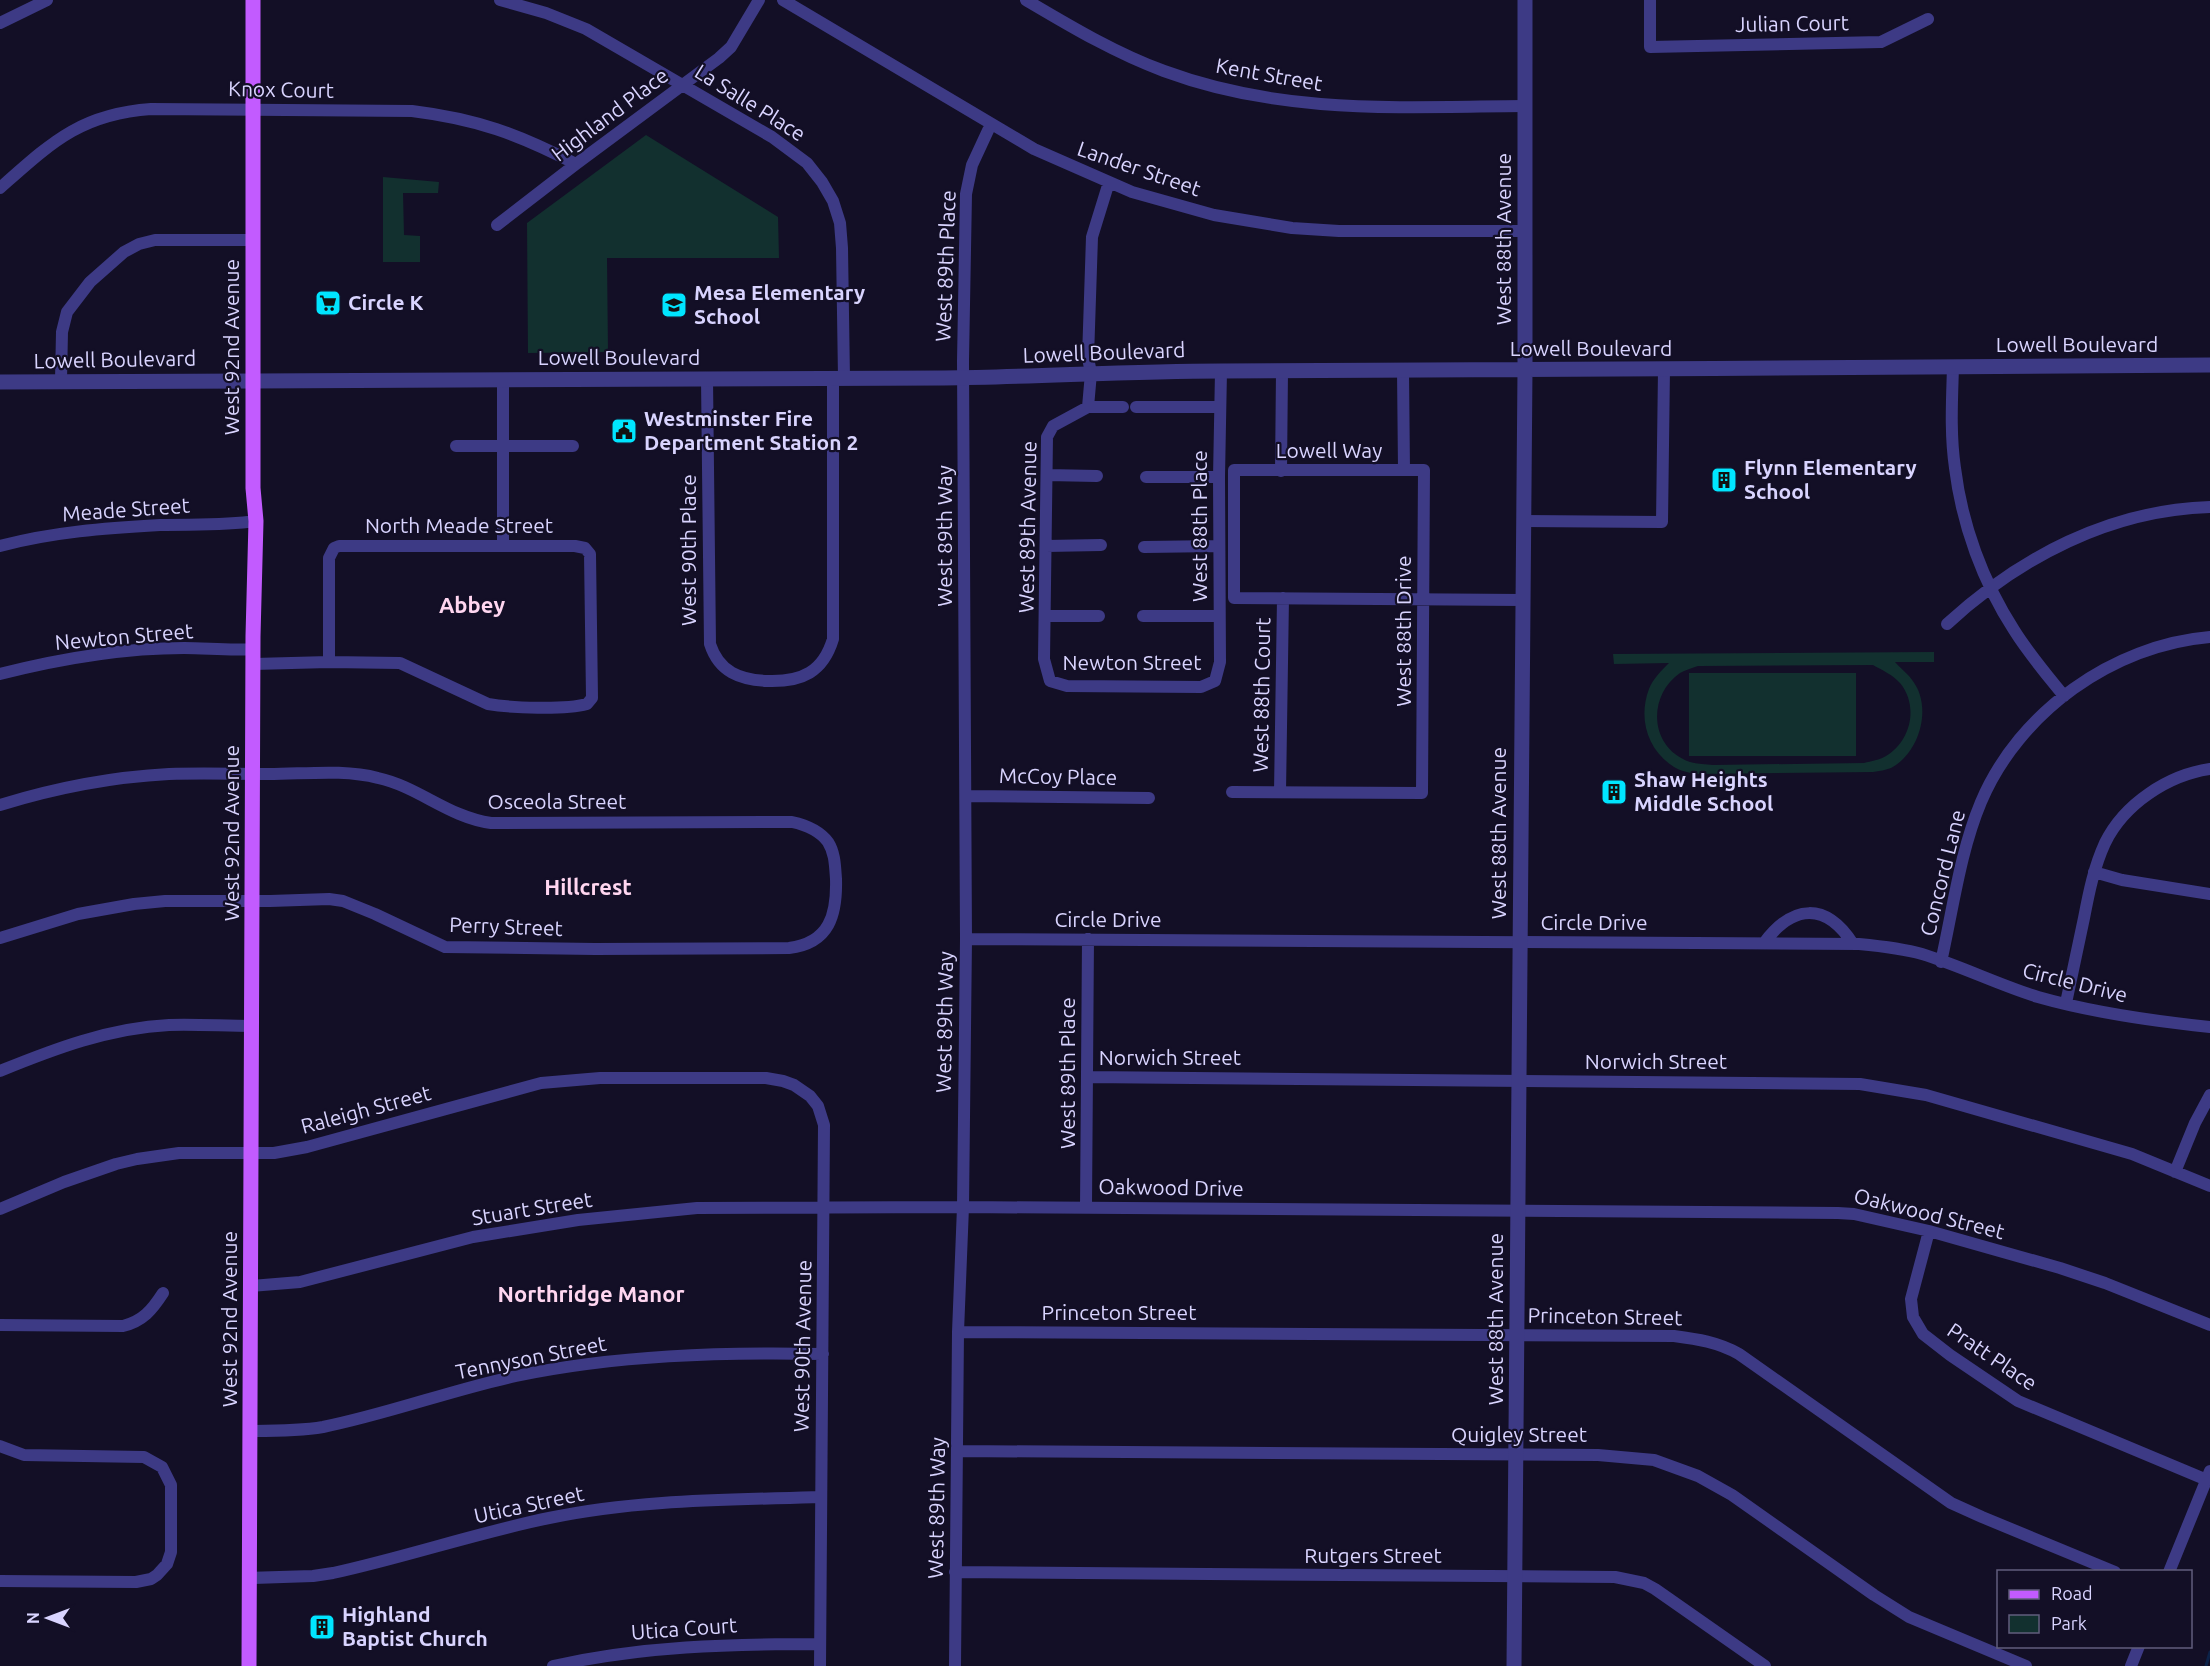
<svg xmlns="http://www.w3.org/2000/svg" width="2210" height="1666" font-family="Ubuntu,sans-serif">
<rect width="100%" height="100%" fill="#130f26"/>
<path fill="#12302f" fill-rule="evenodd" d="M646,135l132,82 1,41h-172l1,94 -80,1 -1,-130z
M383,177l56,5 -1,11h-35l1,42 16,1v26h-37z
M1934,652v10h-39c7,8 16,14 21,24 15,26 2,68 -25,82 -5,2 -12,3 -18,4l-178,2c-7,-2 -15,-3 -21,-7 -27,-17 -36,-49 -25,-78 4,-10 12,-18 20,-26l-55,1 -1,-10zM1873,665c9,5 20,10 27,18 19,23 11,58 -14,73 -6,4 -15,5 -22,7l-151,2c-7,-1 -16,-1 -23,-3 -41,-14 -43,-66 -10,-89 5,-3 12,-5 18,-7z
M1689,673h167v83h-167z"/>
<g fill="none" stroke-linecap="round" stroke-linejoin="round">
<path stroke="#0c2248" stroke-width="3" d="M2206,1666l4,-14"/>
<path stroke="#3d3a85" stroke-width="12" d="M500,0l46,13 40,16 186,108 35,26 15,19 11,19 7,22 2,25 2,130
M783,0l251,149 98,43 82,23 78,13 47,3h185
M1026,0c44,26 89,53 138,71 119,44 236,36 360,35
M1650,0v47l231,-5 47,-23
M0,23l47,-23
M1109,182l-17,55 -4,121 3,15 -3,34 -35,19 -6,11 -3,222 6,22 17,5 134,1 14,-6 5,-19 -1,-185 2,-106
M0,188c51,-45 80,-74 151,-79l261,2c65,8 106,23 164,53
M497,225l79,-61 143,-106 12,-11 28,-47
M1953,367c-1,33 -3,67 2,101 7,57 28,114 59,162 15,24 33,45 50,66
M1403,371l1,99
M707,379l3,265c9,28 30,36 58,37 34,1 55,-9 65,-42v-261
M61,380l1,-48 5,-20 23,-30 34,-30 15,-8 16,-4h98
M503,380v166
M1088,407h35
M1136,407h84
M456,446h117
M1281,471l1,-100
M1047,475l50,1
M1146,477h73
M1523,521l139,1 2,-153
M0,546c52,-14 106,-18 160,-21 32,-1 64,1 96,-4
M1046,546l55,-1
M1144,547l75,-1
M1045,616h54
M1143,616h76
M1947,624c73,-67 163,-114 263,-117
M253,664l76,-2 71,1 88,41c23,4 77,6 99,0l5,-6 -2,-144 -5,-6 -10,-2h-236l-5,2 -5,10v104
M0,674c59,-15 122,-26 184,-26 23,0 46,3 70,1
M1232,792l190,1c1,-108 1,-216 2,-323h-190v128c96,0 192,1 288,2
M1280,792l3,-194
M966,796l183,2
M0,805c55,-17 112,-28 169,-31 34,-1 67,0 100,0 36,0 75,-5 109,4 41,9 70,39 113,45l301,-1c14,3 27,8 36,20 7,11 7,24 8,37 1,35 -6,64 -47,69l-194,1 -150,-2 -70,-33 -32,-13 -14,-2 -59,2h-105l-31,3 -56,10 -78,24
M2094,872l28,8 88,14
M966,939l893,5c21,2 42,4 63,10 39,12 77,31 116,43 56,16 114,24 172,30
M1764,943c29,-39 62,-41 89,1
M1941,962c12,-53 19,-110 40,-160 38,-90 132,-157 229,-165
M2066,1003c6,-28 12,-57 18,-85 5,-26 10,-51 21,-75 19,-39 63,-68 105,-74
M0,1071c54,-22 109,-43 169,-46 27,-1 55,1 83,1
M1087,1077l773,7 66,11 206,59 78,32
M2175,1172l20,-49 15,-28
M1086,1207l2,-268
M0,1209l64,-27 52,-18 21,-5 42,-6h95l33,-6 234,-64 59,-5h166l17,3 11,4 16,11 8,10 6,19 -4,541
M1929,1231l-18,68 2,18 10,17 27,21 68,46 189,79
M251,1286l49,-4 173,-45 105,-17 119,-12 266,-1 875,6 16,1 75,17 131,37 45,15 105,42
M0,1325l123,1c20,-5 29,-16 40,-33
M958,1332l716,4c23,3 44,6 65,18l212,149 31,14 133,55
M250,1431c24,0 49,0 73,-4 65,-13 128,-37 193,-51 101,-21 204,-24 307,-22
M0,1446l24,9 120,2 18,10 9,18v67l-4,12 -10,11 -6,4 -15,3 -136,-1
M957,1451l641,4 56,5 44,16 34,19 142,100 35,22 117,49
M955,1572l660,5 29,6 11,6 110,77
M2169,1572l41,-101
M250,1578l63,-2 20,-3c73,-16 143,-40 216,-55 90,-19 181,-18 272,-21
M553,1666c90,-20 175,-22 267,-22
M955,1666l3,-334 5,-125 3,-268 -3,-578 3,-167 6,-29 19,-41
M2131,1666l8,-20"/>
<path stroke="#3d3a85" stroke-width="15" d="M0,382c314,-3 629,-2 944,-4 93,-1 185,-7 277,-7 330,0 659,-5 989,-6
M1514,1666l11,-1296v-370"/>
<path stroke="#c25bff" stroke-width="15" d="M249,1666l4,-1030 3,-115 -3,-33v-488"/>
</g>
<defs>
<g id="supermarket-square" transform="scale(1.35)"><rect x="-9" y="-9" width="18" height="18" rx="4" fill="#00e5ff" stroke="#130f26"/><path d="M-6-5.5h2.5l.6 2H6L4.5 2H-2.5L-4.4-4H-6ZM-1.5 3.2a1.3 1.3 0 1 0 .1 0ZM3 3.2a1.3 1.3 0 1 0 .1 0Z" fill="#111"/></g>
<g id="school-square" transform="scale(1.35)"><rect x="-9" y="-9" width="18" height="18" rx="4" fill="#00e5ff" stroke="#130f26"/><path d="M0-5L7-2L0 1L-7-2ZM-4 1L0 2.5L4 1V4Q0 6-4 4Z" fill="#111"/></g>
<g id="civic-square" transform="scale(1.35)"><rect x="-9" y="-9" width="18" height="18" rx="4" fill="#00e5ff" stroke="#130f26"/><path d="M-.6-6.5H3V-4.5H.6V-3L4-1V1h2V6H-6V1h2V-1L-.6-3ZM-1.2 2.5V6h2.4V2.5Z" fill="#111"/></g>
<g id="building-square" transform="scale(1.35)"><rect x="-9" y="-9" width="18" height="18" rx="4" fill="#00e5ff" stroke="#130f26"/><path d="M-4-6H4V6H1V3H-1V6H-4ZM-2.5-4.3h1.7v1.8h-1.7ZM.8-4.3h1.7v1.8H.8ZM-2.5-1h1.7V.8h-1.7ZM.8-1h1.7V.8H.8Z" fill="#111"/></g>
</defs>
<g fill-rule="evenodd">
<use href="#supermarket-square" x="328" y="303"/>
<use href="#school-square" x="674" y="305"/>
<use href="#civic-square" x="624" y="431"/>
<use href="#building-square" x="1724" y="480"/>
<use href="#building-square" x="1614" y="792"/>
<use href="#building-square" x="322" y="1627"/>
</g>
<g text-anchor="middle" stroke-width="4.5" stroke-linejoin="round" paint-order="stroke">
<g font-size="21" fill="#d9d4ff" stroke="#130f26">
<text transform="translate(1792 24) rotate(-1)" y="7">Julian Court</text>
<text transform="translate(1269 75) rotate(10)" y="7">Kent Street</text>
<text transform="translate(281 90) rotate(1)" y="7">Knox Court</text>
<text transform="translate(750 103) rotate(32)" y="7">La Salle Place</text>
<text transform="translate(610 115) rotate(-37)" y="7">Highland Place</text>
<text transform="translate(1139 169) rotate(19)" y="7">Lander Street</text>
<text transform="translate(1504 239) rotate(-90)" y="7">West 88th Avenue</text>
<text transform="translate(946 266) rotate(-88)" y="7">West 89th Place</text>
<text x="2077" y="352">Lowell Boulevard</text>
<text transform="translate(232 347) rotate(-90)" y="7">West 92nd Avenue</text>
<text x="1591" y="356">Lowell Boulevard</text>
<text transform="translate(1104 353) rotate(-2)" y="7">Lowell Boulevard</text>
<text x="619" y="365">Lowell Boulevard</text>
<text transform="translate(115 360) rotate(-1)" y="7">Lowell Boulevard</text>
<text x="1329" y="458">Lowell Way</text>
<text transform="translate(126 510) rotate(-4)" y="7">Meade Street</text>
<text x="459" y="533">North Meade Street</text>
<text transform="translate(1200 526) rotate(-90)" y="7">West 88th Place</text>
<text transform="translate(1028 527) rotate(-89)" y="7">West 89th Avenue</text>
<text transform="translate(945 536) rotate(-90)" y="7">West 89th Way</text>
<text transform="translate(689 550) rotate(-90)" y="7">West 90th Place</text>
<text transform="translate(1404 631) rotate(-90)" y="7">West 88th Drive</text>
<text transform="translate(124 637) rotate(-5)" y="7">Newton Street</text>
<text x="1132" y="670">Newton Street</text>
<text transform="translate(1262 695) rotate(-89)" y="7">West 88th Court</text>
<text transform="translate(1058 777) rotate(1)" y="7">McCoy Place</text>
<text x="557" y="809">Osceola Street</text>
<text transform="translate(232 833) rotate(-90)" y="7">West 92nd Avenue</text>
<text transform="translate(1499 833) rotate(-90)" y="7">West 88th Avenue</text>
<text transform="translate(1943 873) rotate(-76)" y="7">Concord Lane</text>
<text x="1108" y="927">Circle Drive</text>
<text x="1594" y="930">Circle Drive</text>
<text transform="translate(506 927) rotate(2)" y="7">Perry Street</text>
<text transform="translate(2075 983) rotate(14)" y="7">Circle Drive</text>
<text transform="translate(945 1022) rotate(-89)" y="7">West 89th Way</text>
<text x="1170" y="1065">Norwich Street</text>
<text x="1656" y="1069">Norwich Street</text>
<text transform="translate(1068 1073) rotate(-90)" y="7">West 89th Place</text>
<text transform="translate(366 1110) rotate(-15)" y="7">Raleigh Street</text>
<text transform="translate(1171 1188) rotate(1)" y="7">Oakwood Drive</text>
<text transform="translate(532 1209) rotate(-9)" y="7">Stuart Street</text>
<text transform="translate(1929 1214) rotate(14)" y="7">Oakwood Street</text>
<text x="1119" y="1320">Princeton Street</text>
<text transform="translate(1605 1317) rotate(1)" y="7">Princeton Street</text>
<text transform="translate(230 1319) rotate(-90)" y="7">West 92nd Avenue</text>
<text transform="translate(1496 1319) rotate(-90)" y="7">West 88th Avenue</text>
<text transform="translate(803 1346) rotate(-89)" y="7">West 90th Avenue</text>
<text transform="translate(1992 1357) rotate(34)" y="7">Pratt Place</text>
<text transform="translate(531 1358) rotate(-11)" y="7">Tennyson Street</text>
<text x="1519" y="1442">Quigley Street</text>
<text transform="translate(529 1505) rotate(-12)" y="7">Utica Street</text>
<text transform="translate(937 1508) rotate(-89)" y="7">West 89th Way</text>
<text x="1373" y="1563">Rutgers Street</text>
<text transform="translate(684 1629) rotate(-4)" y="7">Utica Court</text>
</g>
<g font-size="21" font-weight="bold" fill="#d9d4ff" stroke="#130f26" text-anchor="start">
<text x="694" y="300">Mesa Elementary<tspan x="694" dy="24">School</tspan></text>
<text x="348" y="310">Circle K</text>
<text x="644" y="426">Westminster Fire<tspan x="644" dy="24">Department Station 2</tspan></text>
<text x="1744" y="475">Flynn Elementary<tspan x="1744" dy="24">School</tspan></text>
<text x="1634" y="787">Shaw Heights<tspan x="1634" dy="24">Middle School</tspan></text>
<text x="342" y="1622">Highland<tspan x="342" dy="24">Baptist Church</tspan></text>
</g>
<g font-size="22" font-weight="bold" fill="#ffd6f0" stroke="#130f26">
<text x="472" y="613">Abbey</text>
<text x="588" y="895">Hillcrest</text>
<text x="591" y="1302">Northridge Manor</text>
</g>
</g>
<rect x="1997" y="1570" width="195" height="78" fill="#130f26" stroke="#625e7d" stroke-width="1.5"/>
<rect x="2009" y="1590" width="30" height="9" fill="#c25bff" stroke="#625e7d" stroke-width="1.5"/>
<text x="2051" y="1600" font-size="18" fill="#d9d4ff">Road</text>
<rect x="2009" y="1615" width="30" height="18" fill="#12302f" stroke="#625e7d" stroke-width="1.5"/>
<text x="2051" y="1630" font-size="18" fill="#d9d4ff">Park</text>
<g transform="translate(48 1618) rotate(270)" stroke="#130f26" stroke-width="4.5" paint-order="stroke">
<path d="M0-4.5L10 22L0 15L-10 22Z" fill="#d9d4ff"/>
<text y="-9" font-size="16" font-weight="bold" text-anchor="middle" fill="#d9d4ff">N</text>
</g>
</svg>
